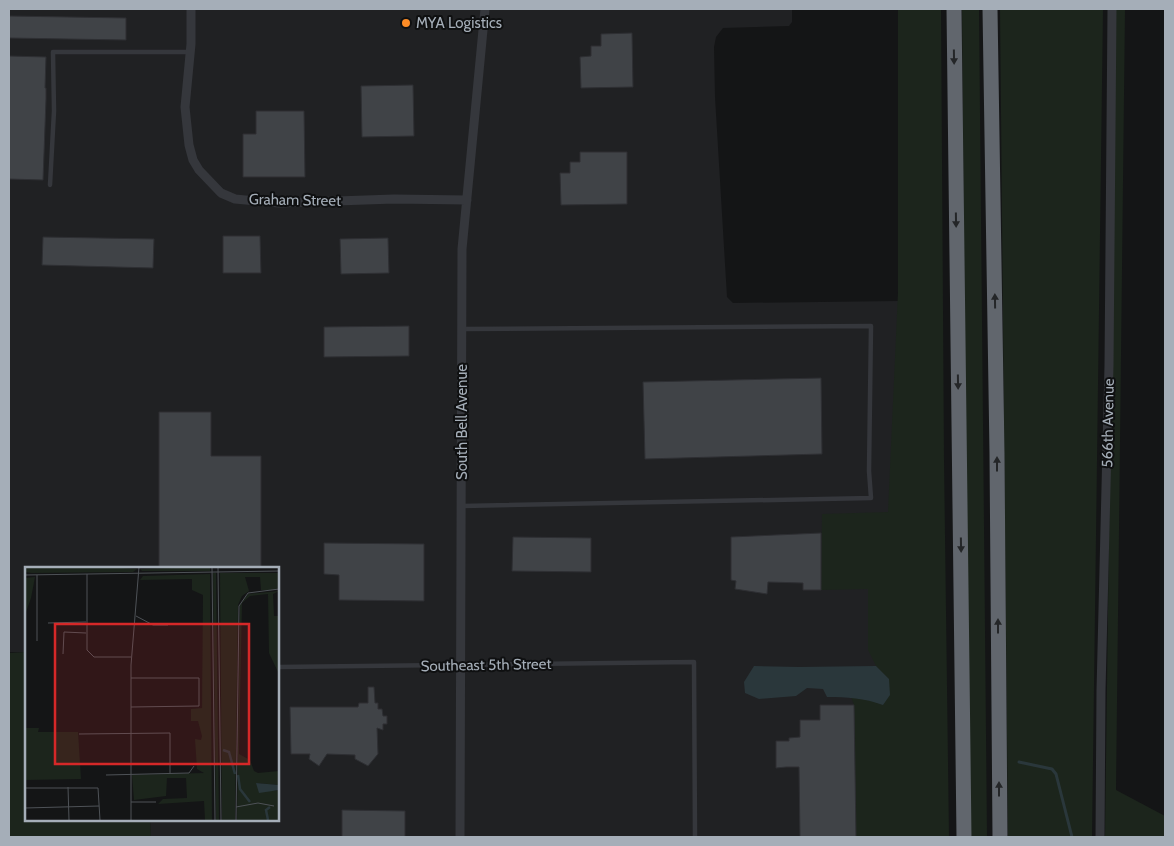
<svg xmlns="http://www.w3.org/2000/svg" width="1174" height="846" font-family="Cabin,sans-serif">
<rect width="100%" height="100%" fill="#141516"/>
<path fill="#202123" d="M9,9h783v13l-3,4 -66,2 -7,9 -2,10 1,50 12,200 6,6 165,-2 5,536h-752l-1,-17h128v-252h-252v84h-17z"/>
<path fill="#1c251c" d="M898,9h43l3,451 5,377h-93l-2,-132 -3,-8 21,4 11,4 6,-26 -13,-13 -8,-16v-61l-47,1 1,-76 66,-2 10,-220z
M962,9h17l8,828h-18z
M1000,9h103l-11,828h-84z
M1116,9h9l-9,781 49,26v21h-60z
M26,652v168h124l1,17h-142v-184z"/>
<path fill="#2a373b" d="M754,666l45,1 77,-1 13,13 1,16 -7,10c-19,-7 -36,-8 -56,-8l-4,-8 -16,-1 -11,8 -37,3 -14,-6 -1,-11z"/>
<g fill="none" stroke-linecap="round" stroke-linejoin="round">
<path stroke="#2a373b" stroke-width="3" d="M1019,762l33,7 4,5 16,63"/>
</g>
<path fill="#404347" stroke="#2e2f33" d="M9,16l117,2v22l-117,-2z
M632,33l1,54 -52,1 -1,-31 11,-1v-10h10v-12z
M9,56l37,1 -1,31h1v11l-3,81 -34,-1z
M413,85l1,51 -52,1 -1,-51z
M256,111h48l1,66h-62v-43h13z
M580,152h47v52l-66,1 -1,-32h10v-11h10z
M223,236h37l1,37h-38z
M43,237l111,2 -1,29 -111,-3z
M388,238l1,35 -48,1 -1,-35z
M409,326v30l-85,1v-30z
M821,378l1,76 -177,5 -2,-77z
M159,412h52v44h50v112h-102z
M821,533v57h-18v-7l-35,-1 -1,12 -32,-5 1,-8 -5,-1v-43z
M513,537l78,1v34l-79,-1z
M324,543l100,1v57l-85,-1v-25l-15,-1z
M368,687h6l1,16h3v6h4l1,7h4v8h-4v6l-6,-2 1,26 -10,12 -13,-7v-4l-28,-1 -8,12 -10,-7 1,-5h-19l-1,-47h68l1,-4h9z
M820,705h34l2,132h-56l-1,-70h-13l-10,1v-27h13v-3l11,-1v-17h20z
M342,810l63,1v26h-63z"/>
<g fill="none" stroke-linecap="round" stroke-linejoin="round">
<path stroke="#35373c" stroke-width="4.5" d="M50,185l4,-74 -1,-59h137
M462,506l409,-8 -2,-27 2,-145 -409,3
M278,667l416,-5 1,175"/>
<path stroke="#35373c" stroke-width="9" d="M191,9v35l-6,63 4,38 4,15 6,10 22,23 14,6 44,4 115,-4 73,1
M460,837l2,-588 23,-240
M1100,837l1,-146 8,-326 3,-356"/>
<path stroke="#61666d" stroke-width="15" d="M954,9l10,828
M990,9l7,444 3,384"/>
</g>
<defs><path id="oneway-solid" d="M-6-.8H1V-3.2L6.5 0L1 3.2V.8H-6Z" transform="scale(1.25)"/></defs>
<g fill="#242628">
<use href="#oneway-solid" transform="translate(954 57) rotate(89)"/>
<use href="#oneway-solid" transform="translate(956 220) rotate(89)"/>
<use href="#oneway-solid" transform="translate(995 301) rotate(-91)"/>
<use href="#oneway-solid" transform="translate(958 382) rotate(89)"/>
<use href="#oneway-solid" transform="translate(997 464) rotate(-90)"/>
<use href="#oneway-solid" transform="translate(961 545) rotate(89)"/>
<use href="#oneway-solid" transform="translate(998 626) rotate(-90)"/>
<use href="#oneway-solid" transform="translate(999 789) rotate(-90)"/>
</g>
<circle fill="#fd8c26" stroke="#0f1011" stroke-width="2" cx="406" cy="23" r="5"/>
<g text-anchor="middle" stroke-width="4" stroke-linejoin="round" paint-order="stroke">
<g font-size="15" fill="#a5aeb8" stroke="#0f1011" text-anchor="start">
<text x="416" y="28">MYA Logistics</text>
</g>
<g font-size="15" fill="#a5aeb8" stroke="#0f1011">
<text transform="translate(295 200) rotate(1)" y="5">Graham Street</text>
<text transform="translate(462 422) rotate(-90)" y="5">South Bell Avenue</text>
<text transform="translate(1108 423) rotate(-89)" y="5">566th Avenue</text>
<text transform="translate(486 665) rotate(-1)" y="5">Southeast 5th Street</text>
</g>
</g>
<g transform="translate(25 567)">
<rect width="254" height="254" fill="#141516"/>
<path d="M0,0h82l30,2 -4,3 -101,1 -7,-1zM185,0v4h-68l-2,-2zM188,6h3l3,247h-3zM195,6h59v15l-7,2h-11l-1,-13h-15l4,14 -7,5 -4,9 -3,215h-13zM185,7l2,246h-7l-1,-19 -46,3 5,-5 24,-1 -1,-20h-19l-1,18 -32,4 -2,-25 72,-2 -7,-4 -2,-30 6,1 1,-4 -4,-15h-7v-12l11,-1 1,-113 -11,-5v-11l-52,1 3,-4zM10,10l-4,21 -6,17v-37zM254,24l-6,3 1,22h5v58l-10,-21 -1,-59 -18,2 -8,7 -3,151 11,6 4,11 4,2 21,-2v14l-23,-2 18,8 5,-1v30h-42l3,-215 8,-11zM0,161h14l-1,4h40l3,47 -56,1z" fill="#1c251c"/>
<path d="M231,216l23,2v5l-20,3z" fill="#2a373b"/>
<path fill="none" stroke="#2a373b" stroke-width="2.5" d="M198,183l6,2 6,22M213,208l2,14 10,13M243,253l-2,-10 4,-3"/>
<path fill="none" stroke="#4e5257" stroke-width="1" d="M187,0l3,253M193,0l3,253M62,7v76l7,7h37M0,8l254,-4M111,49l17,9h15M23,56l38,-1M12,74v-66M38,87l1,-22 22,1M106,140l68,-1v-28h-68M54,167l91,-1v40M81,208l83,-2 5,-7M43,220l1,33M0,221h73l2,32M106,235h25M211,240l22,-4 16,3M0,241l74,-2M106,253v-155l8,-98M211,253l3,-214 9,-13 31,-4"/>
<path fill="#d62828" fill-opacity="0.15" stroke="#d62828" stroke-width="2.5" d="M30,57h194v140h-194z"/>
<rect width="254" height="254" fill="none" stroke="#a5aeb8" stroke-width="2.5"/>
</g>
<rect width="1174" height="846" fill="none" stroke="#a5aeb8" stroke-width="20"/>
</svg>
